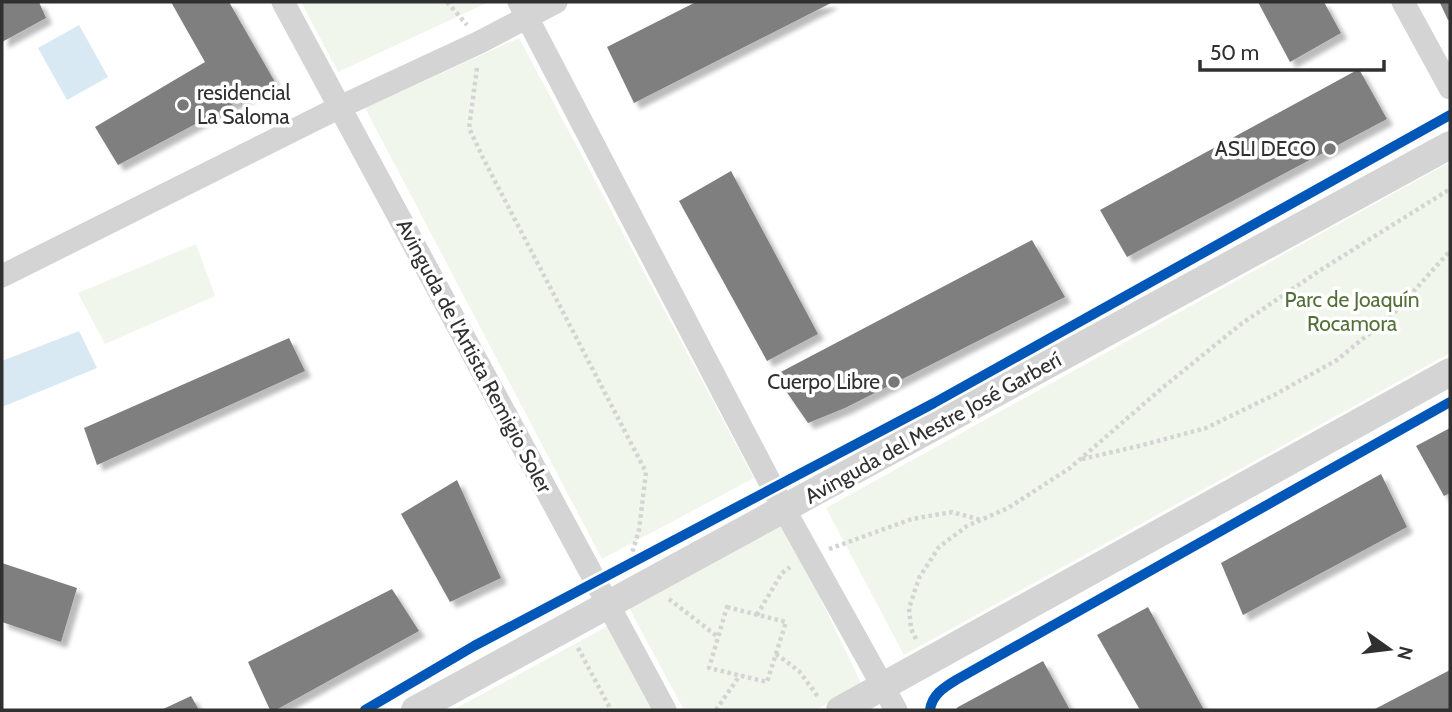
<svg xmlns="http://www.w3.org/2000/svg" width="1452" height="712" font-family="Cabin,sans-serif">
<defs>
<filter id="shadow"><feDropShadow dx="6" dy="6" stdDeviation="2" flood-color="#0004"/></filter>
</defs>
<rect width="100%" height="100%" fill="#fff"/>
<path fill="#f1f6ec" d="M301,2h188l-151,70z
M519,38l235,440 -152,81 -237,-451z
M1450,162v191l-546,302 -78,-147z
M196,244l19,52 -110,48 -27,-51z
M782,525l19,33 61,127 -47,25h-131l-56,-104z
M608,626l45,84h-200z"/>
<path fill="#d8e9f4" d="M79,25l29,52 -41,23 -29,-52z
M79,331l18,37 -95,39v-46z"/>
<path fill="#7f7f7f" filter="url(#shadow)" d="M2,2h37l7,16 -44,24z
M171,2h58l46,80 -157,83 -23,-38 110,-65z
M696,2h137l-199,101 -27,-56z
M1258,2h66l17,31 -51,29z
M1443,2h7v17l-2,1 -8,-17z
M1359,69l28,50 -260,138 -27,-47z
M731,171l87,163 -51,27 -88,-160z
M1032,240l33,57 -220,111 -37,15 -33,-48z
M289,338l16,33 -208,94 -13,-37z
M1450,428v65l-6,3 -28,-50z
M1381,474l26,53 -164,88 -22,-52z
M457,480l44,98 -51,24 -49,-88z
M2,563l75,25 -16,54 -59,-20z
M392,589l27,42 -143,79h-6l-22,-48z
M1148,607l56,103h-64l-43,-75z
M1043,661l27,49h-115l3,-3z
M1450,670v40h-77z
M191,696l8,14h-38z"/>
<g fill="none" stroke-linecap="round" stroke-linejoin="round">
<path stroke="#d4d4d4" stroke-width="4.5" stroke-dasharray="3.5 3.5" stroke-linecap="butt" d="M447,2l20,23
M477,68l-8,60 15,32 162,312 -7,58 -10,33
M1082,459l57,-13 67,-18 70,-34 61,-34 56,-46 57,-63
M829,549l83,-30 40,-7 29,8
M669,599l49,38
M727,607l59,15 -19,60 -58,-14z
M757,615l25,-42 8,-6
M916,639l-5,-10 -2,-21 10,-30 20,-31 28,-21 41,-18 62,-40 91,-79 80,-65 78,-53 131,-82
M578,648l33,62
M776,654l23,17 20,27
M716,710l24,-35"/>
<path stroke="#d4d4d4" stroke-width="23" d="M283,2l382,708
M519,2l265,507 112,201
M1403,2l47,86
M2,276l338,-169 140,-65 76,-40"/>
<path stroke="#d4d4d4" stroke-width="28" d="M415,710l1035,-565
M840,710l610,-338"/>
<g stroke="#fff" stroke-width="15">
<path id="cycleway" d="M365,710l109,-64 460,-243 516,-288
M930,710c2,-15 13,-22 26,-30l494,-278"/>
</g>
<use href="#cycleway" stroke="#0057b8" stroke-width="10"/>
</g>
<g fill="#787878" stroke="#fff" stroke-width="2.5">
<circle cx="183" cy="105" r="7"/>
<circle cx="1330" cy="149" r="7"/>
<circle cx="894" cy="382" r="7"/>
</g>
<g text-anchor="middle" stroke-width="7" stroke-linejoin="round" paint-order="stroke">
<g font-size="21" fill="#303030" stroke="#fff" text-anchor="end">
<text x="197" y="100" text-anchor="start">residencial<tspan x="197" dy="24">La Saloma</tspan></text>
<text x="1316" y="156">ASLI DECO</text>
<text x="880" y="389">Cuerpo Libre</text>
</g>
<g font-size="21" fill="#537039" stroke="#fff">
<text x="1352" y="307">Parc de Joaquín<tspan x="1352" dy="24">Rocamora</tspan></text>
</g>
<g font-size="21" fill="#303030" stroke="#fff">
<text transform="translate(474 356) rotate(62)" y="7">Avinguda de l'Artista Remigio Soler</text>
<text transform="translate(933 428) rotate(-29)" y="7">Avinguda del Mestre José Garberí</text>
</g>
</g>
<rect width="1452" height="712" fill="none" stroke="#303030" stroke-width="7"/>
<g transform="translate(1389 649) rotate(104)" stroke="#ffffff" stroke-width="5" paint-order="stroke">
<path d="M0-5L12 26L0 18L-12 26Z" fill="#303030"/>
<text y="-10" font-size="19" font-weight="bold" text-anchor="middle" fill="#303030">N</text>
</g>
<path d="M1200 60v10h184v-10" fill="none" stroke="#303030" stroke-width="3.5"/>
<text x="1210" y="60" font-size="21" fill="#303030" stroke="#ffffff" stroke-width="5" paint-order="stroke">50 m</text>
</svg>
